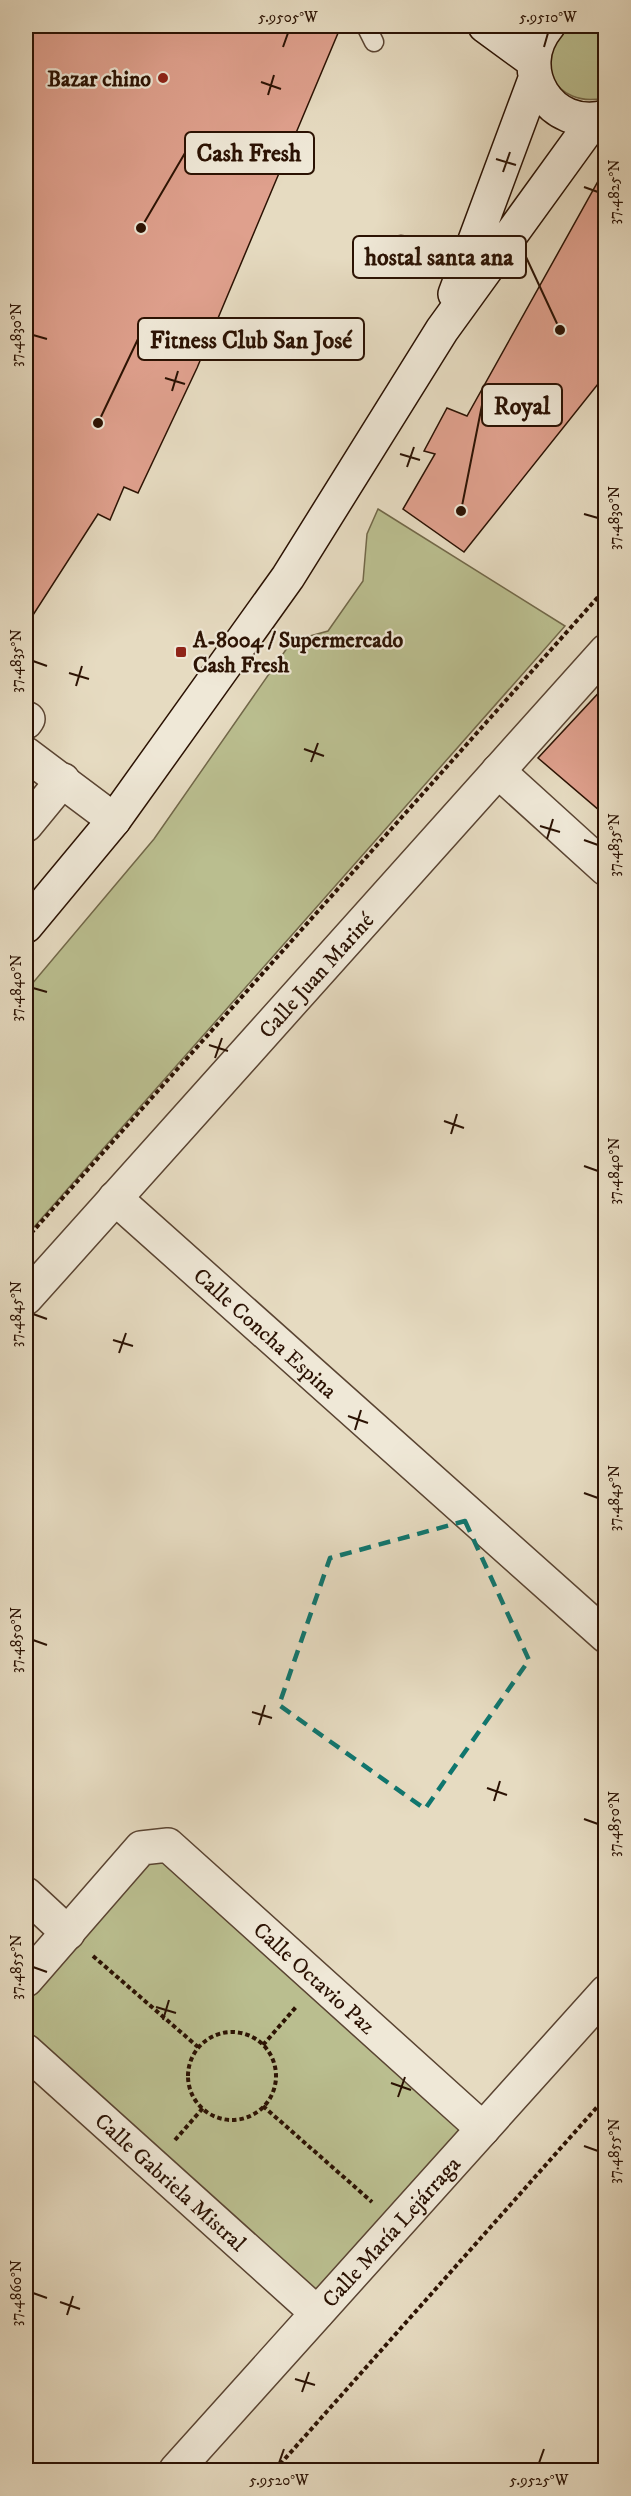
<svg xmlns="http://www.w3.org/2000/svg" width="631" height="2496" font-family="'IM FELL DW Pica',serif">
<rect width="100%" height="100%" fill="#e6dbc1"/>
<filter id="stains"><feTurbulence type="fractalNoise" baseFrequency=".00333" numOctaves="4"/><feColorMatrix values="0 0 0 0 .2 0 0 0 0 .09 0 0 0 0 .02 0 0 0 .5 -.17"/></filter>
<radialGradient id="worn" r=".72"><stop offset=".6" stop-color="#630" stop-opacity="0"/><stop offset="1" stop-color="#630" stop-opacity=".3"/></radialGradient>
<path fill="#babe8f" stroke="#726849" stroke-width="1.5" d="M567,26h38l-1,72c-49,11 -74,-39 -37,-72z
M378,509l187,117 -539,610v-245l128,-152 138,-198 36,-10 35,-50 4,-47z
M168,1845l315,284 -166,184 -291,-262v-71z"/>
<path fill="#dfa08d" stroke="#2b1203" stroke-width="1.5" d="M26,26h315l-144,342 -59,125 -14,-6 -14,33 -12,-6 -72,112z
M606,167v207l-142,178 -61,-43 32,-55 -11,-3 23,-43 20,8z
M606,685v131l-68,-58z"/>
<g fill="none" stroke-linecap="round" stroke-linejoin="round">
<g stroke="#5a4432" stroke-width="21">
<path id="service" d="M366,26l8,16
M401,245l67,13"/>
</g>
<g stroke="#5a4432" stroke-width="36">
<g id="minor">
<path d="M26,722l2,-3"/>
<path d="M26,754l88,66"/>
<path d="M498,771l108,98"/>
<path d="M26,825l37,-45"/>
<path id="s1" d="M115,1198l491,438"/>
<path id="s2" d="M26,1298l580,-647"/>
<path d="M26,1894l42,39"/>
<path id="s3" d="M26,1980l115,-132 27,-3 315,284"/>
<path id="s4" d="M26,2051l291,262"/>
<path id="s5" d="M176,2470l430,-478"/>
</g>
</g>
<g stroke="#2b1203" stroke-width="36">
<path id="secondary" d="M485,26l48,35
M548,26c-36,43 2,106 58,91
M455,294l80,-215
M26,926l88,-106 174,-243 154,-247 152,-210"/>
</g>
<path stroke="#2b1203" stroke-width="4" stroke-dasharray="4.5 3" stroke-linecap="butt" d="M26,1239l580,-651
M93,1956l105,91
M188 2076a44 44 0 1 1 88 0a44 44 0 1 1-88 0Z
M263,2045l33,-38
M263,2106l109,96
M175,2140l28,-32
M275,2470l331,-373"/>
<use href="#service" stroke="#efe8d7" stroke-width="18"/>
<use href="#minor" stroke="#efe8d7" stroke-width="33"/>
<use href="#secondary" stroke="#efe8d7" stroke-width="33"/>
</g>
<path fill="none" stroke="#0f766e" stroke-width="4.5" stroke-dasharray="12 8" stroke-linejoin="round" d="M465,1521l64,139 -104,149 -146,-104 51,-147z"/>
<path fill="none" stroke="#2b1203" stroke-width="2" d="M283,47l5,-14M544,47l4,-14M261,82l20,7M268,95l6,-20M496,159l20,6M503,172l7,-20M584,187l14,5M33,335l14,4M165,378l20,6M172,391l6,-20M400,454l20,6M407,467l7,-20M584,514l14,4M33,661l14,5M69,673l20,6M76,686l6,-20M304,749l20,7M311,762l7,-19M540,826l20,6M547,839l6,-20M584,840l14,5M33,988l14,4M209,1045l19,6M215,1058l7,-20M444,1121l20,7M451,1134l6,-20M584,1166l14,5M33,1314l14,5M113,1340l20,6M119,1353l7,-20M348,1416l20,7M355,1430l6,-20M584,1493l14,5M33,1640l14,5M252,1712l20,6M259,1725l6,-20M487,1788l20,7M494,1801l6,-20M584,1819l14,5M33,1967l14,5M156,2007l20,6M163,2020l6,-20M391,2083l20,7M398,2097l7,-20M584,2146l14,5M33,2293l14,5M60,2302l20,7M67,2315l6,-19M295,2379l20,6M302,2392l7,-20M279,2463l5,-14M539,2463l5,-14"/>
<g fill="#8f2418" stroke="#efe8d7" stroke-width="2">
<circle cx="163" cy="78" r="6"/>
<rect x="175" y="646" width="12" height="12" rx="3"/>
</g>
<g text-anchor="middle" stroke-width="4.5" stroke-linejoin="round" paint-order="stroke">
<g font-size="22" font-weight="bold" fill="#2b1203" stroke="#efe8d7" text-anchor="end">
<text x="151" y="86">Bazar chino</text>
<text x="193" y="647" text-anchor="start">A-8004 / Supermercado<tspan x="193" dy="25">Cash Fresh</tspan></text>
</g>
<g font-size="22" fill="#2b1203" stroke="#efe8d7">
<text dy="8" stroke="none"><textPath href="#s2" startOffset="434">Calle Juan Mariné</textPath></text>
<text dy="8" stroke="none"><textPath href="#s1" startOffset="202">Calle Concha Espina</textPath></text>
<text dy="8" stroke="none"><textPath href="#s3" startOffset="400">Calle Octavio Paz</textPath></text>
<text dy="8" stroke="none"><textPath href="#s4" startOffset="195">Calle Gabriela Mistral</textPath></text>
<text dy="8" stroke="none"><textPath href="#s5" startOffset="321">Calle María Lejárraga</textPath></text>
</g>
</g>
<path fill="none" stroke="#2b1203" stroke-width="2" d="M141 228L185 153M560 330L526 257M98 423L138 339M461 511L482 405"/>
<g fill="#2b1203" stroke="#efe8d7" stroke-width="2">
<circle cx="141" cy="228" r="6"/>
<circle cx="560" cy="330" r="6"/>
<circle cx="98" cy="423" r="6"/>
<circle cx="461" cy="511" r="6"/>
</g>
<g fill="#efe8d7" stroke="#2b1203" stroke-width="2">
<rect x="185" y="132" width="129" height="42" rx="6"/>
<rect x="353" y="236" width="173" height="42" rx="6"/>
<rect x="138" y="318" width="226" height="42" rx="6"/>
<rect x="482" y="384" width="80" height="42" rx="6"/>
</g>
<g font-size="24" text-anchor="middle" font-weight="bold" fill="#2b1203">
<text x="249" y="161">Cash Fresh</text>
<text x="439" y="265">hostal santa ana</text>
<text x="251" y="348">Fitness Club San José</text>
<text x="522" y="414">Royal</text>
</g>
<rect width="631" height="2496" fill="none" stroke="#e6dbc1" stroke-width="66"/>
<rect x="33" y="33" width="565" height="2430" fill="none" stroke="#2b1203" stroke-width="2"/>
<g font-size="15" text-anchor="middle" fill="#2b1203">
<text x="288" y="22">5.9505°W</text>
<text x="548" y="22">5.9510°W</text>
<text transform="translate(614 192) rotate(-90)" y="5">37.4825°N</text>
<text transform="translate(16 335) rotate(-90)" y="5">37.4830°N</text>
<text transform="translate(614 518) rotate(-90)" y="5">37.4830°N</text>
<text transform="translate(16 661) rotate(-90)" y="5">37.4835°N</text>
<text transform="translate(614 845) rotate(-90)" y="5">37.4835°N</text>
<text transform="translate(16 988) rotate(-90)" y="5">37.4840°N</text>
<text transform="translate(614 1171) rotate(-90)" y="5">37.4840°N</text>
<text transform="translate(16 1314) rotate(-90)" y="5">37.4845°N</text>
<text transform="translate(614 1498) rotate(-90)" y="5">37.4845°N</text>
<text transform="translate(16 1640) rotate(-90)" y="5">37.4850°N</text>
<text transform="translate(614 1824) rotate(-90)" y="5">37.4850°N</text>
<text transform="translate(16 1967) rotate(-90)" y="5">37.4855°N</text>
<text transform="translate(614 2151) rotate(-90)" y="5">37.4855°N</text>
<text transform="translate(16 2293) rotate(-90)" y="5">37.4860°N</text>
<text x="279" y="2485">5.9520°W</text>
<text x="539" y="2485">5.9525°W</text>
</g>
<rect width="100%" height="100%" filter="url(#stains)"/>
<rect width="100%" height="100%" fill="url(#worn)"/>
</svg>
